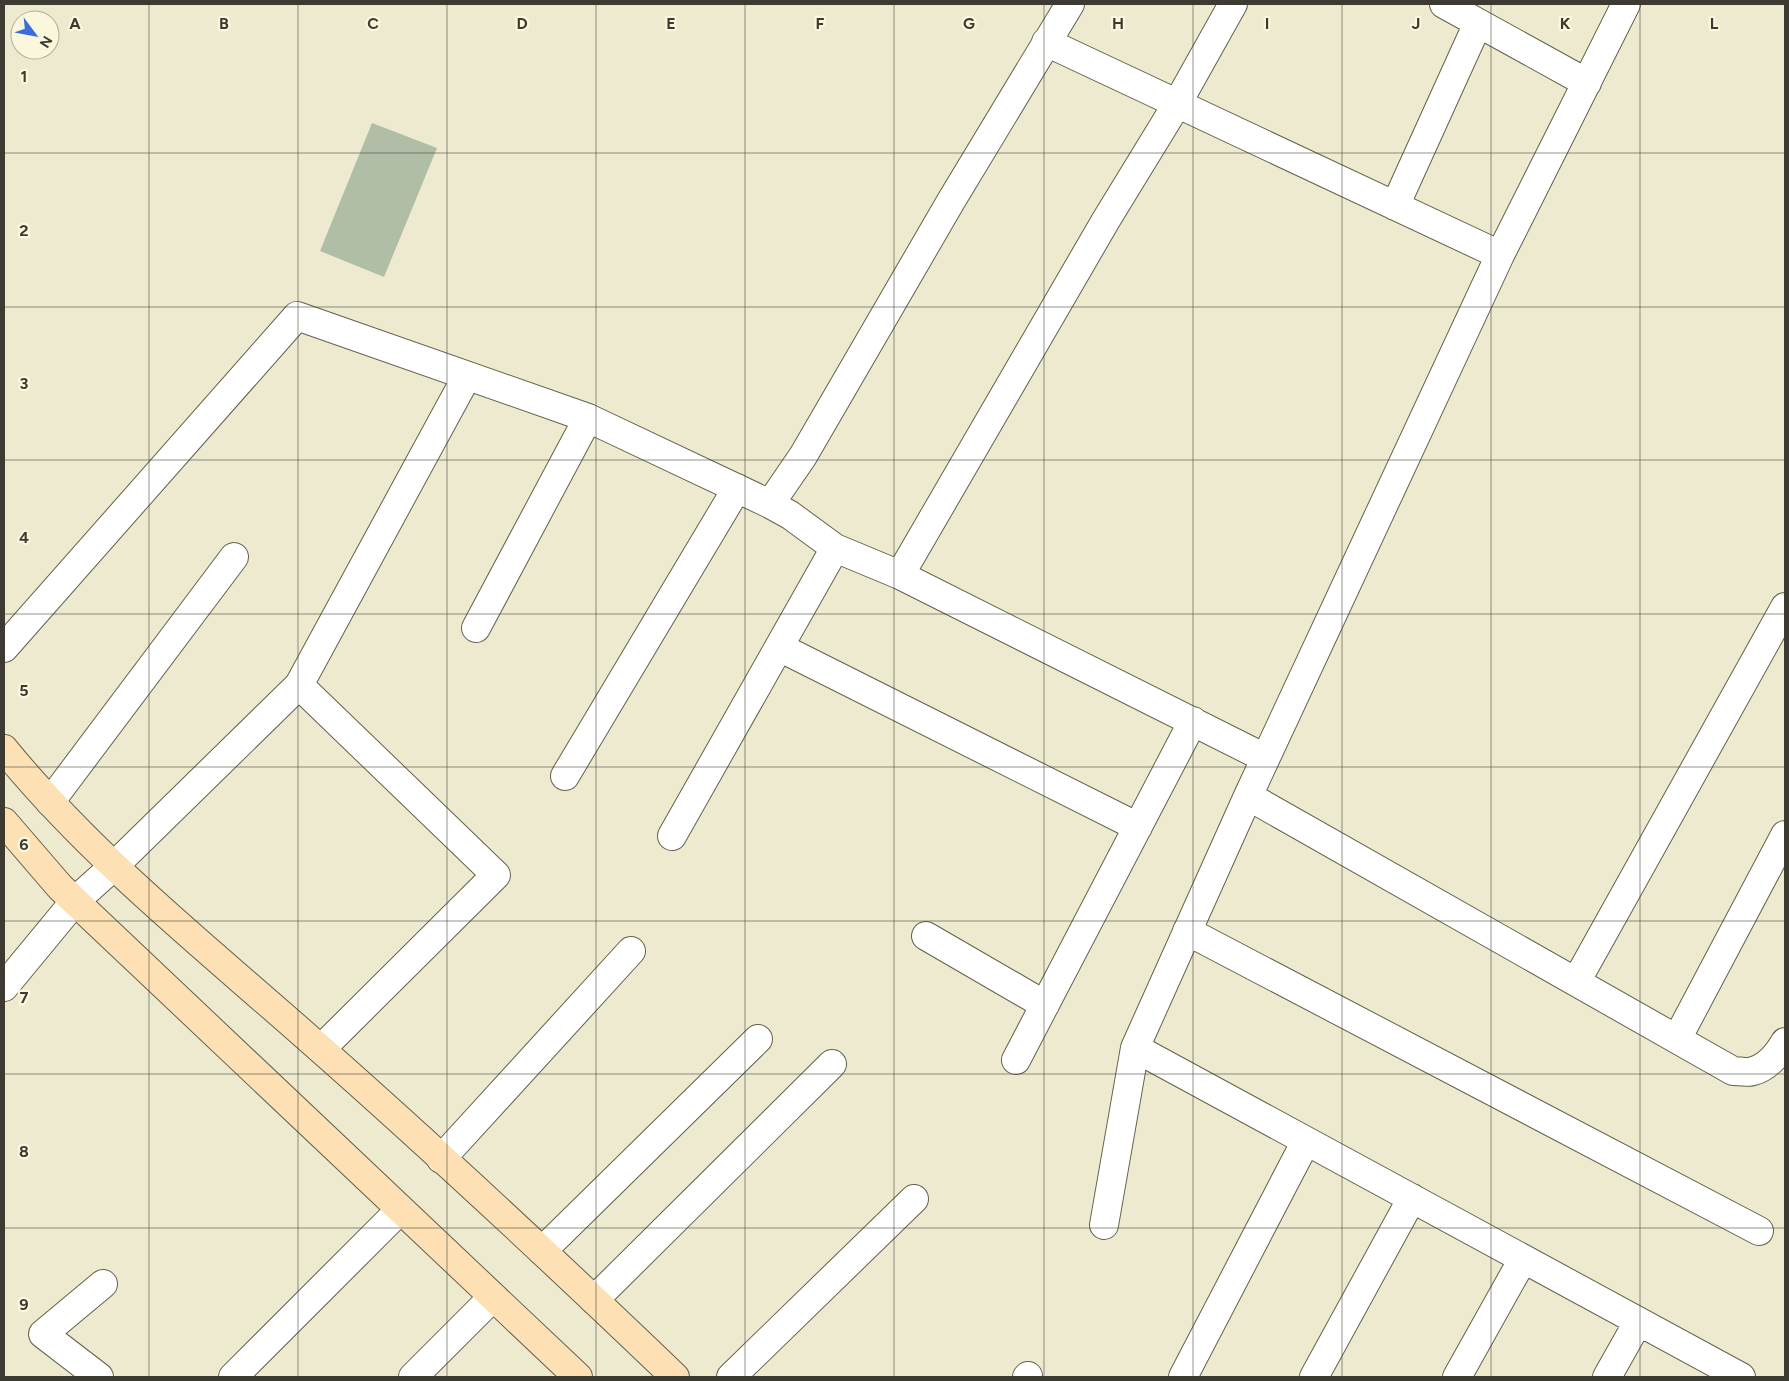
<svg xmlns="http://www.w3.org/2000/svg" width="1789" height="1381" font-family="Figtree,sans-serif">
<rect width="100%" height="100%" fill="#eeead0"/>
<path fill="#b0bda7" d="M372,123l65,25 -53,129 -64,-26z"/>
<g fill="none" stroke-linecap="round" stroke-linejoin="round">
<g stroke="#64614a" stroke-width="30">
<path id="street" d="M1444,4l143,79
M1046,42l454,213
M1395,206l83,-183
M770,504l33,-48 148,-255 119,-197
M900,575l206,-355 71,-116 56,-100
M476,628l112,-210
M779,647l359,180
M4,648l293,-332 291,102 182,86 20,11 45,33
M299,685l197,190 -175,174
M565,776l172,-288
M1248,796l485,275c6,0 15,2 20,0 15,-4 25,-17 32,-29
M50,802l184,-245
M672,836l163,-288 65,27 365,183
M1187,931l572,300
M926,936l119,69
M1576,982l209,-375
M4,987l71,-86 39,-35 185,-181 168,-309
M1677,1039l108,-204
M1135,1048l606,329
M1016,1060l177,-339
M441,1159l190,-208
M1104,1225l31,-177 113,-252 252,-541 126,-251
M542,1251l216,-212
M594,1300l238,-236
M99,1377l-56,-43 60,-50
M233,1377l167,-167
M413,1377l80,-80
M731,1377l183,-178
M1027,1377l1,-1
M1183,1377l123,-236
M1314,1377l98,-179
M1457,1377l66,-118
M1607,1377l31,-55"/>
</g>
<g stroke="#64614a" stroke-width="30">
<path id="secondary" d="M4,749c88,108 200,197 304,289 125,110 247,224 367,339
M4,822l56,65 518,490"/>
</g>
<use href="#street" stroke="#fff" stroke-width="28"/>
<use href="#secondary" stroke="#fde1b5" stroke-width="28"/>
</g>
<path fill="none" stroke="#3d3b31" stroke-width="1" stroke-opacity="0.55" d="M149,4v1373M298,4v1373M447,4v1373M596,4v1373M745,4v1373M894,4v1373M1044,4v1373M1193,4v1373M1342,4v1373M1491,4v1373M1640,4v1373M4,153h1781M4,307h1781M4,460h1781M4,614h1781M4,767h1781M4,921h1781M4,1074h1781M4,1228h1781"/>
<g font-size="16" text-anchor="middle" font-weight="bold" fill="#3d3b31" stroke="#fbf7dd" stroke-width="4.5" stroke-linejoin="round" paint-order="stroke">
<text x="75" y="29">A</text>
<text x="224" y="29">B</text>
<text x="373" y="29">C</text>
<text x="522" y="29">D</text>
<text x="671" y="29">E</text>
<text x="820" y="29">F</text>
<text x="969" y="29">G</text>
<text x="1118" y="29">H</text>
<text x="1267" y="29">I</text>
<text x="1416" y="29">J</text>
<text x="1565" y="29">K</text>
<text x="1714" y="29">L</text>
<text x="24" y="82">1</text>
<text x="24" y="236">2</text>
<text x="24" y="389">3</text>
<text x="24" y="543">4</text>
<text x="24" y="696">5</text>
<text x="24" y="850">6</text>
<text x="24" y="1003">7</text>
<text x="24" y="1157">8</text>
<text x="24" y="1310">9</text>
</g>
<rect width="1789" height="1381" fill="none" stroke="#3d3b31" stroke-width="10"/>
<g transform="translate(35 35) rotate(122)"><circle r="24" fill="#fbf7dd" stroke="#afac98"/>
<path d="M0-4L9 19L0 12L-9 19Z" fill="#3a6ede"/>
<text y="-8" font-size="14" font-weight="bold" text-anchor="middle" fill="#3d3b31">N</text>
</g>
</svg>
